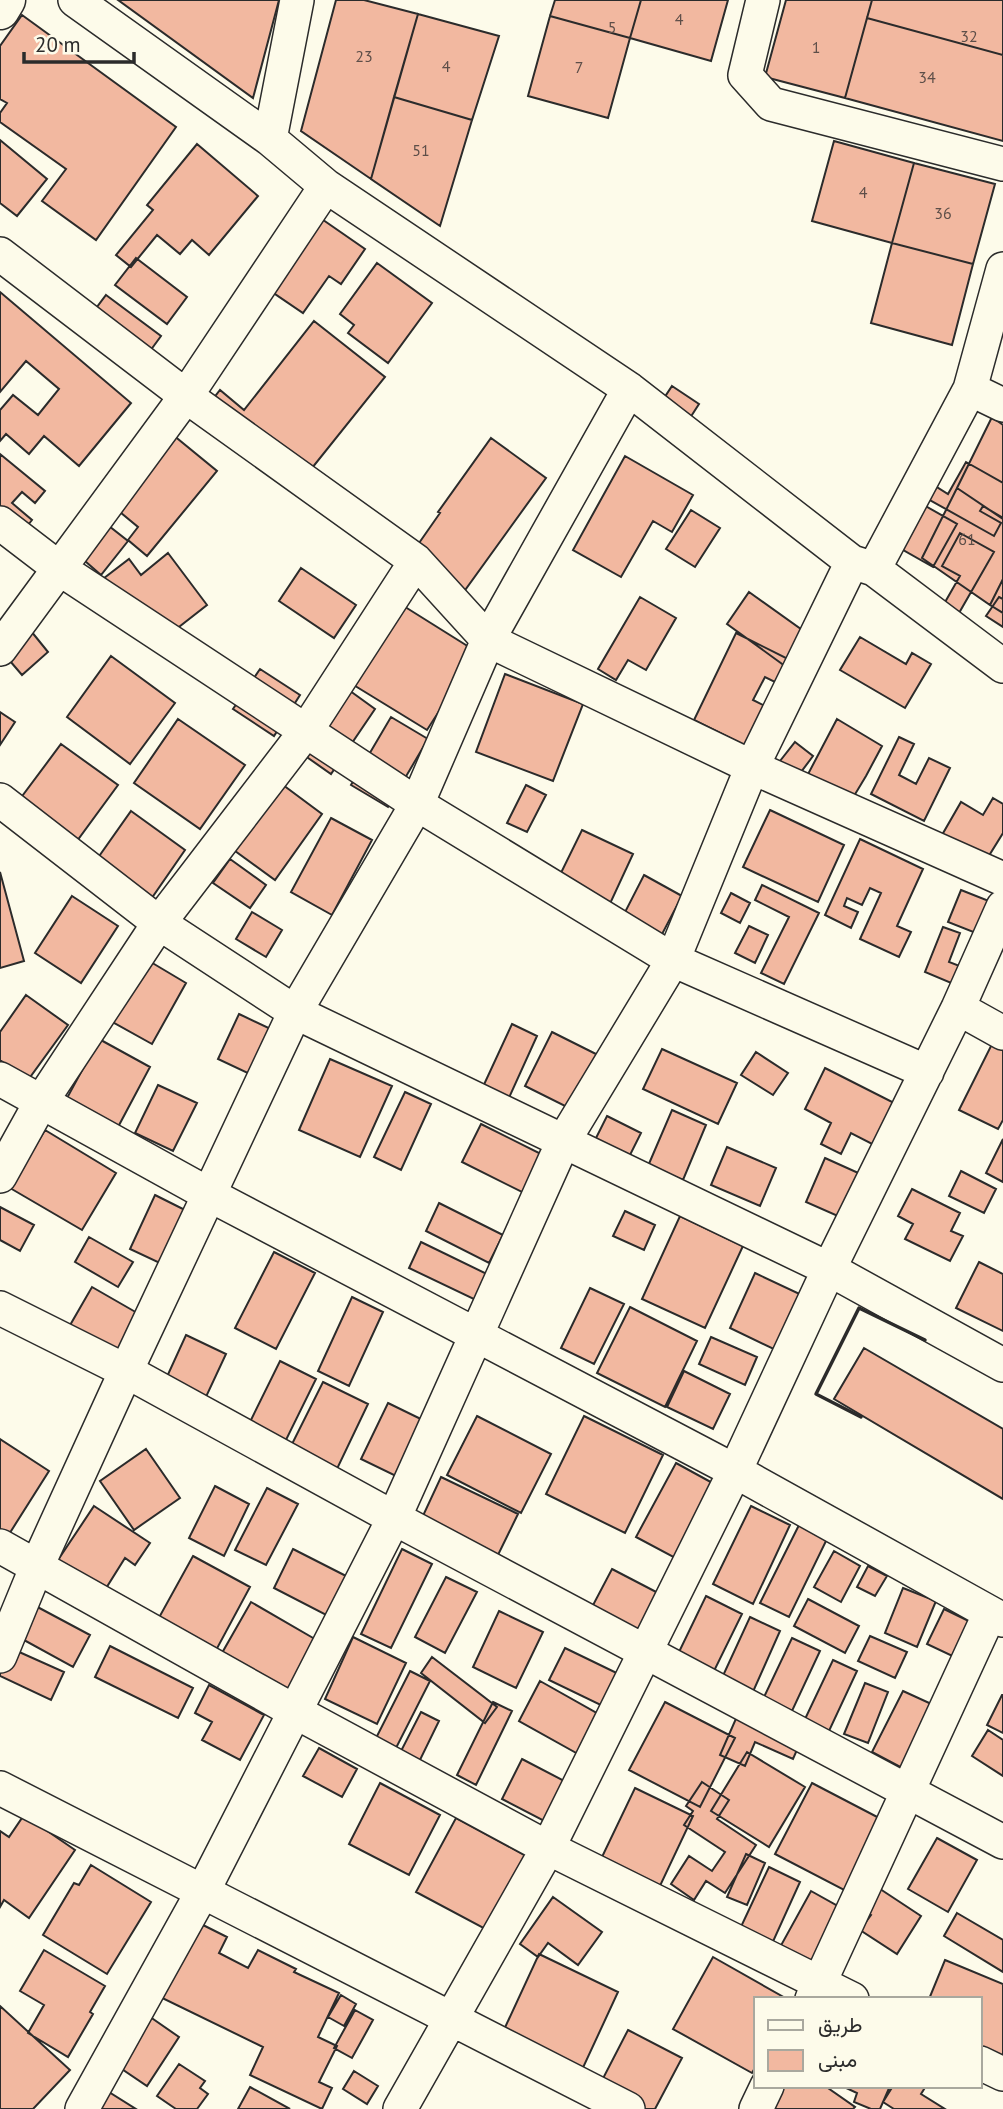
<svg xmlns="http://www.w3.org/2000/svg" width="1003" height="2109" font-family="'PT Sans',Vazirmatn,sans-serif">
<rect width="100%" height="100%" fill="#fdfbea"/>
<path fill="#f2b8a0" stroke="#2b2b2b" stroke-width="2" d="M118,0h161l-26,98z
M336,0h28l54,14 -47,165 -70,-48z
M555,0h86l-11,38 -80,-22z
M641,0h87l-17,61 -81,-23z
M786,0h86l-27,98 -80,-21z
M872,0h131v55l-136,-37z
M418,14l81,22 -27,84 -78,-23z
M22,15l154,112 -80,113 -54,-39 24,-32 -66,-47v-9l7,-10 -7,-4v-53z
M550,16l80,22 -22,80 -80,-22z
M867,18l136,37v86l-158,-43z
M394,97l78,23 -32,106 -69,-47z
M0,140l47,39 -30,37 -17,-13z
M834,141l80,22 -22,80 -80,-22z
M197,144l61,52 -49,59 -17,-15 -12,14 -23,-19 -26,32 -15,-12 37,-45 -6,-5z
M914,163l81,21 -22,80 -81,-21z
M303,206l62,43 -24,35 -12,-8 -26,37 -50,-34z
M892,243l81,21 -21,81 -81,-22z
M136,258l51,39 -20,27 -52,-39z
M377,263l55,40 -44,60 -40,-30 6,-8 -14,-11z
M0,292l131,111 -52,63 -35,-30 -15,18 -23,-20 -6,7v-31l13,-15 25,20 21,-26 -33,-28 -26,31z
M106,295l55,41 -27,37 -46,-54z
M314,321l71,56 -89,111 -94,-75 18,-23 24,20z
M672,386l27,18 -20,31 -28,-17z
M992,417l11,8v94l-46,-31z
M156,421l61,50 -70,85 -19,-16 10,-13 -41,-34z
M491,438l55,40 -91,126 -52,-38 37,-53 -2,-1z
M0,454l45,37 -10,12 -13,-11 -10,11 20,17 -20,25 -12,-36z
M625,456l68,39 -21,37 -19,-11 -32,56 -48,-27z
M966,462l37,21v35l-20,-12 -3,5 21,12 -7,13 -66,-37 7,-13 13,8z
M957,488l46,31v60l-13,26 -68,-47z
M922,504l35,20 -24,43 -35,-20z
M86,508l42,33 -27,34 -16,-14z
M691,510l29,18 -25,39 -29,-18z
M960,533l34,19 -35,61 -15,-9 16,-28 -18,-10z
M168,553l39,52 -46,36 -66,-56 34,-26 12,16z
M301,568l55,37 -22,33 -55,-37z
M1003,579v34l-13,-8z
M749,592l70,50 -23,32 -69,-50z
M640,597l36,21 -30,52 -18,-10 -12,20 -18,-11z
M999,597l4,2v28l-17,-11z
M402,605l75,47 -50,78 -75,-46z
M31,631l17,21 -26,23 -18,-21z
M736,633l58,29 -11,24 -18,-9 -12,23 18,9 -19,40 -58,-29z
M860,637l46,27 6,-11 19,11 -26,44 -65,-38z
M111,656l64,47 -45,61 -63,-47z
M260,669l40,26 -26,41 -41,-27z
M505,674l78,30 -30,77 -77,-29z
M346,688l29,21 -44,65 -30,-21z
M0,712l15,10 -15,23z
M391,717l37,22 -40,68 -37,-22z
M178,719l67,46 -45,64 -66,-46z
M837,719l45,27 -16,30 -18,30 -52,-9z
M899,737l15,7 -15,31 17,9 13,-26 21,10 -26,53 -53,-27z
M795,742l18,14 -15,20 -18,-15z
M61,744l57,41 -44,60 -57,-42z
M279,782l43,32 -47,66 -44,-32z
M526,785l20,10 -19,37 -20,-9z
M993,798l10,6v29l-18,29 -43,-27 19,-33 22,13z
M770,810l74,35 -26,57 -75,-35z
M131,811l54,39 -36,52 -54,-40z
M331,818l41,22 -40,75 -41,-23z
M582,830l51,24 -25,54 -52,-25z
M860,839l63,30 -26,57 14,6 -12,25 -39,-18 21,-46 -11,-5 -8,17 -15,-7 -3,8 14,6 -7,16 -26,-13z
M230,859l36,26 -16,23 -37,-25z
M0,872l24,89 -24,7z
M644,875l38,21 -22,42 -38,-20z
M762,885l57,28 -35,71 -23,-11 28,-56 -34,-17z
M961,890l38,15 -13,32 -38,-15z
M731,893l19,10 -10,20 -19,-10z
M72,896l46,30 -37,57 -46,-30z
M252,912l30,18 -16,27 -30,-18z
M749,926l19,9 -13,28 -20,-10z
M943,927l17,6 -11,29 21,8 -7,18 -38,-16z
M144,958l42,25 -34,61 -43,-24z
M26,995l42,30 -40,55 -28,-20v-28z
M239,1014l36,17 -21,45 -36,-17z
M512,1024l25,12 -30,66 -26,-11z
M552,1032l48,24 -27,54 -48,-24z
M99,1039l51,28 -32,60 -51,-29z
M992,1044l11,6v70l-5,9 -39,-19z
M662,1049l75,34 -19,41 -75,-35z
M756,1052l32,21 -15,22 -32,-20z
M330,1059l62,27 -32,71 -61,-27z
M825,1068l89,45 -34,35 -29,-15 -10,21 -20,-10 10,-21 -26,-14z
M158,1085l39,18 -24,48 -38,-18z
M405,1092l26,12 -30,66 -27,-13z
M672,1110l34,15 -23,55 -35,-14z
M607,1116l34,17 -13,26 -34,-17z
M481,1124l66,33 -19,38 -66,-33z
M45,1130l71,43 -34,57 -72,-42z
M1003,1139v43l-17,-9z
M727,1147l49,21 -16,38 -49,-21z
M825,1158l60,27 -20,43 -59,-26z
M961,1171l35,18 -12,24 -35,-17z
M912,1189l48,24 -9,18 12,5 -13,25 -45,-22 8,-15 -15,-8z
M155,1195l34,17 -25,53 -34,-16z
M439,1203l64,32 -14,28 -63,-32z
M0,1207l34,18 -14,26 -20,-11z
M625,1211l30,14 -11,25 -31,-14z
M680,1216l63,30 -38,82 -63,-29z
M89,1237l44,25 -15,25 -43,-25z
M421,1242l72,35 -13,25 -71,-34z
M274,1252l41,21 -39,76 -41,-21z
M979,1262l24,12v57l-47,-23z
M755,1273l51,24 -26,55 -50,-24z
M92,1287l47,27 -23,41 -47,-28z
M590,1288l34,16 -30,60 -33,-16z
M352,1297l31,15 -34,74 -31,-15z
M630,1307l67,34 -32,66 -68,-34z
M186,1335l40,19 -21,45 -40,-18z
M711,1337l46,20 -12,28 -46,-21z
M864,1348l139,81v70l-169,-100z
M280,1361l36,18 -32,65 -36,-18z
M684,1371l46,23 -17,35 -46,-22z
M323,1382l45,22 -32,67 -46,-23z
M388,1403l39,19 -27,56 -39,-19z
M477,1416l74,38 -30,59 -74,-38z
M584,1416l79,39 -38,78 -79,-39z
M0,1439l49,32 -43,68 -6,-4z
M146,1449l34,49 -46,32 -34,-49z
M676,1463l42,23 -39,74 -43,-23z
M441,1477l77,37 -21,43 -76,-37z
M215,1486l34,18 -25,52 -35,-18z
M267,1488l31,16 -32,61 -31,-15z
M94,1506l56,37 -15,22 -10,-7 -22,35 -47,-30z
M751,1506l39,19 -37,79 -40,-20z
M799,1525l28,14 -38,78 -29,-14z
M293,1549l59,30 -20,39 -58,-30z
M402,1549l30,15 -41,84 -30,-14z
M834,1551l26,15 -19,36 -27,-15z
M193,1556l57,31 -36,67 -58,-31z
M868,1566l19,10 -12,20 -18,-9z
M612,1569l50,26 -20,38 -50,-26z
M446,1577l31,15 -32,61 -30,-16z
M903,1588l33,13 -19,46 -32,-14z
M706,1596l36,18 -28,57 -36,-17z
M808,1599l51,27 -14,27 -51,-27z
M251,1602l69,40 -29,51 -69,-40z
M30,1603l60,32 -17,32 -60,-33z
M944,1609l37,18 -16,35 -38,-18z
M499,1611l44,21 -27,56 -43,-21z
M750,1617l30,14 -28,63 -31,-14z
M870,1636l37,16 -12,26 -37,-17z
M353,1637l53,26 -29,61 -52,-25z
M792,1638l28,13 -28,60 -28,-14z
M110,1646l83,42 -15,30 -83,-41z
M8,1647l56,25 -13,28 -51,-24v-11z
M565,1648l62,30 -16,32 -62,-30z
M432,1657l65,50 -12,16 -64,-50z
M833,1660l24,11 -28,60 -24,-12z
M410,1671l20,10 -36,71 -20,-10z
M540,1681l69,39 -22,39 -68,-38z
M865,1683l23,9 -20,51 -24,-9z
M209,1685l55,30 -24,45 -38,-20 10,-18 -17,-9z
M903,1691l35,16 -32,63 -34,-18z
M1002,1695h1v38l-16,-8z
M493,1702l19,9 -36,74 -19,-10z
M665,1702l70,36 -35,69 -71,-37z
M421,1712l18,9 -20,41 -19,-9z
M738,1714l62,29 -7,16 -38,-17 -10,24 -25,-11z
M988,1730l15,10v36l-31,-20z
M319,1748l38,21 -15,28 -39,-21z
M747,1752l58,35 -36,60 -58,-36z
M522,1759l48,25 -20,40 -48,-25z
M702,1782l27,18 -12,19 39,26 -31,48 -19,-12 -12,19 -23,-16 18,-28 23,15 13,-19 -41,-27 9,-14 -7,-5z
M380,1783l60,32 -31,60 -60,-31z
M812,1783l71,37 -37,71 -71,-37z
M635,1788l58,28 -34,72 -58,-29z
M24,1815l51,35 -46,68 -25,-18 -4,7v-76l9,6z
M456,1818l72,39 -39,74 -73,-39z
M937,1838l40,22 -29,52 -40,-23z
M746,1854l19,9 -18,42 -20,-8z
M91,1865l60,37 -44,72 -64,-39 31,-52 5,2z
M769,1867l31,15 -29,64 -32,-15z
M868,1881l53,35 -24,38 -37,-24 11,-15 -18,-12z
M811,1891l32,18 -32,58 -32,-18z
M553,1897l49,35 -24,33 -30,-22 -10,14 -18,-13z
M957,1913l46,27v32l-59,-36z
M191,1919l36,18 -8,16 29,15 10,-18 38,19 -2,3 45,21 -21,44 19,9 -18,36 13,6 -10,21 -72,-34 13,-28 -109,-53z
M44,1950l61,36 -15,26 3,2 -25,43 -40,-24 16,-28 -24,-14z
M539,1954l79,38 -37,80 -79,-38z
M713,1957l74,42h-31v67l-4,7 -79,-44z
M945,1960l58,24v75l-23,-9v-51h-51z
M341,1995l15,9 -12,22 -16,-9z
M0,2006l70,64 -37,39h-33z
M355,2010l18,10 -21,38 -18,-10z
M143,2012l36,25 -32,49 -37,-25z
M628,2030l54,28 -27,51h-23l-35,-19z
M179,2064l26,17 -5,7 8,6 -11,15h-21l-19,-13z
M354,2071l24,15 -11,18 -24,-15z
M93,2082l43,27h-59z
M772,2086h53l30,21 -2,2h-96z
M842,2086h48l-10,23h-9l-17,-7 3,-9z
M893,2086h33l-5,8 24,15h-51l-11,-7z
M250,2087l40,22h-52z"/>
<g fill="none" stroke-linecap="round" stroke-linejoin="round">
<g stroke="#2b2b2b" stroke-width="36">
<path id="minor" d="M75,0l195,139 56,47 303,203 223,173 22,7 129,97
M763,0l-18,75 26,29 232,60
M270,139l27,-139
M0,254l186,142 230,165 72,79 264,127 251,112
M970,389l33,16
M0,523l60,46 357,235 256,156 254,112
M874,569l96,-180 33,-120
M0,649l186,-253 140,-210
M0,800l159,123 136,89 534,257 174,96
M958,1008l45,25
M0,1079l210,116 525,276 268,149
M0,1176l41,-74 118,-179 147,-192 110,-170
M0,1308l126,63 268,147 609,324
M0,1546l294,165 254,137 304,151
M0,1656l37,-90 89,-195 169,-359 122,-208 71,-164 141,-251
M0,1788l628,321
M812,1999l178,-386
M980,2063l23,11
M82,2109l121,-218 191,-373 169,-376 110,-182 79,-193 100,-205
M400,2109l148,-261 187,-377 94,-202 129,-261 45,-101
M756,2109l11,-23"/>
</g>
<g stroke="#2b2b2b" stroke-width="41">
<path id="tertiary" d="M0,10l6,-10"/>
</g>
<use href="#minor" stroke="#fdfbea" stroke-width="33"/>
<use href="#tertiary" stroke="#fdfbea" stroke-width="38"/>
<path stroke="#2b2b2b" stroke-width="3.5" d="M861,1417l-45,-23 43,-86 66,32"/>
</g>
<g text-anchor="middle" stroke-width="5" stroke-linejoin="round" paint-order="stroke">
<g font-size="16" fill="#5d4e48">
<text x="679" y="25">4</text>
<text x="612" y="33">5</text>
<text x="969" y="42">32</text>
<text x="816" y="53">1</text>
<text x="364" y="62">23</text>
<text x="446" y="72">4</text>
<text x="579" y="73">7</text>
<text x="927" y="83">34</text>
<text x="421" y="156">51</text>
<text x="863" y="198">4</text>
<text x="943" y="219">36</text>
<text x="967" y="545">61</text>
</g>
</g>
<rect x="754" y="1997" width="228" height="91" fill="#fdfbea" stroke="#a9a89e" stroke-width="2"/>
<rect x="768" y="2020" width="35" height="10" fill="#fdfbea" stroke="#a9a89e" stroke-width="2"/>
<text x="818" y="2032" font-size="21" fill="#2b2b2b">طريق</text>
<rect x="768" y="2050" width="35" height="21" fill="#f2b8a0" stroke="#a9a89e" stroke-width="2"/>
<text x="818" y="2067" font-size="21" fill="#2b2b2b">مبنى</text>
<path d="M24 52v10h110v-10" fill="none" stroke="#2b2b2b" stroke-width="3.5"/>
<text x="35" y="52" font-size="21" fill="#2b2b2b" stroke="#fdfbea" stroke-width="5" paint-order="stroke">20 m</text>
</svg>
